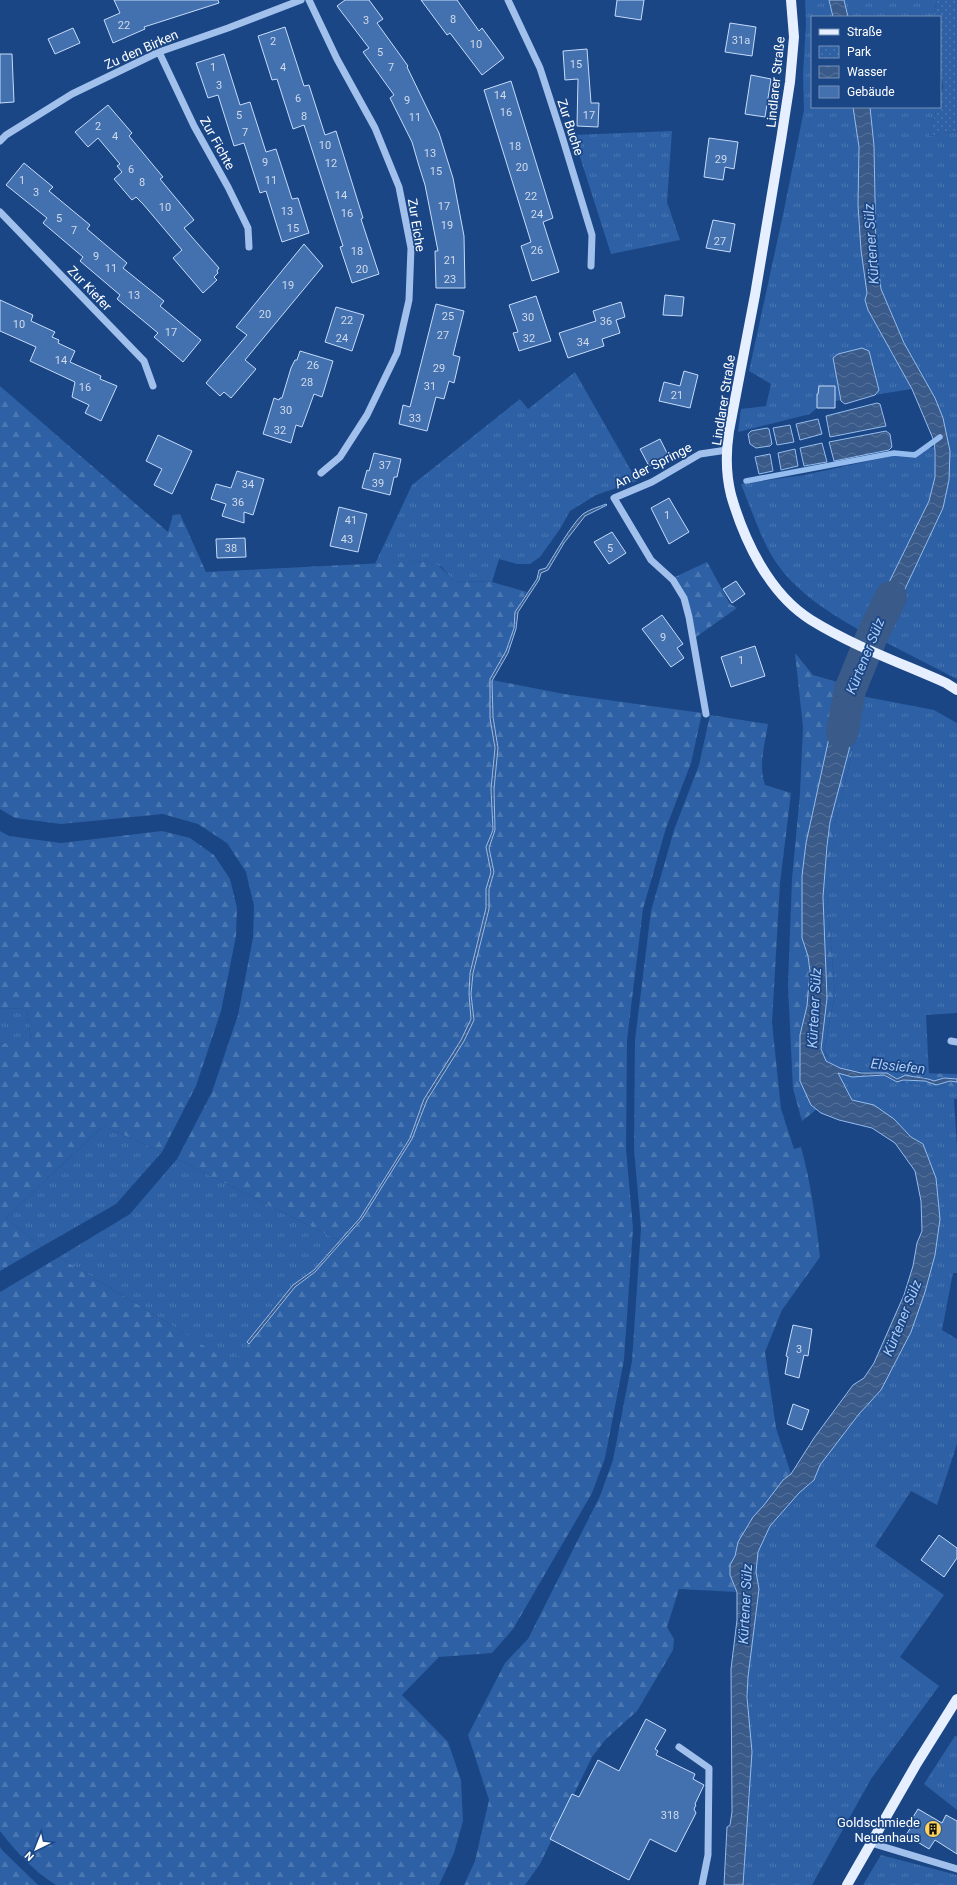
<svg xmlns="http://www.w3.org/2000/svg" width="957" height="1885" font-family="Roboto,sans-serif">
<defs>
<pattern id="grass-tufts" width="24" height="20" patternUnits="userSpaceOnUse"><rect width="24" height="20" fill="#2d60a4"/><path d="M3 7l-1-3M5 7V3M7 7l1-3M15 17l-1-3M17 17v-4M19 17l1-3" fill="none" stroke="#4c78b2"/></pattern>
<pattern id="forest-firs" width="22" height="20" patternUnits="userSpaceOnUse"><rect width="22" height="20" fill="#2d60a4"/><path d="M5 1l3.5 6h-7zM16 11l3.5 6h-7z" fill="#4c78b2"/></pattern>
<pattern id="park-dots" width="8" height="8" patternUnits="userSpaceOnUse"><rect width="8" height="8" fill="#2d60a4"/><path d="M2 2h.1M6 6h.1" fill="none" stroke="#4c78b2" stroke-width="1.8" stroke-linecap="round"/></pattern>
<pattern id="water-waves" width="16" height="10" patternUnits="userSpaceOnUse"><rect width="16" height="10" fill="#3a5a89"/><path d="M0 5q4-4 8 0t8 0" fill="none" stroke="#58739b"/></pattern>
</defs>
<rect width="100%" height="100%" fill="#1a4686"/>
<path fill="url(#grass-tufts)" d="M805,0h24l4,17h-21v90h41l6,40 -1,58 3,45 7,43 -3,7 3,10 44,79 -77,12 -1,-15h-15l-1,8h-1v14l-7,6 -72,18 3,-23 25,-3 5,-22 -22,-13 35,-161 20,-100 -1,-35 3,-52z
M844,0h93l-4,17h-85z
M870,107h67l-8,29 28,-5v548l-76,-39 62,-132v-90l-8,-20 -31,-55 -23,-54 -5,-38 -2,-105z
M672,131l-5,71 13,38 -69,14 -38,-119z
M575,372l62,109 -41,14 -26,16 -10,18 -20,28 -10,7h-13l-18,-5 -7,23 -39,-1 -11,-14 -16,-6 -51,3 37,-79 108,-86 8,10z
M934,447l1,30 -6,24 -59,120 -7,11c-36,-20 -74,-44 -94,-81 -11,-21 -19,-45 -28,-67l63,-9z
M861,696l73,14 23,13v290l-31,2 3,59 -11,-1 -3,4 -9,-2 -9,4c-19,-16 -62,6 -73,-30l11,-55 -8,-99v-29l8,-23v-19l17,-71z
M0,1008l27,1 4,31 -31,4z
M838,1073l14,4 32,-2 13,7 30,3 9,3 10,-2 11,1v12h-3l3,48v126h-4l-11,57 15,9v105l-20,61 -26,-14 -36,55 69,49 -44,62 39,29 -68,93 -59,106h-69l7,-95 -2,-113 11,-88 -3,-17 2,-20 12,-26 29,-33 15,-13 6,-15 39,-51 22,-24 30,-58 14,-40 10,-37 5,-36 -4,-41 -13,-34 -12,-7 -17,-18 -20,-14 -22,-5z
M103,1126l59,26 -46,52 -75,43 -35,-29z
M177,1159l163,82 -26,29 -21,15 -46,57 2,2 -17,21 -67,-44 -106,-64 71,-43z
M955,1736l2,1v73l-33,-26z
M881,1855l76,20v10h-94z"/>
<path fill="url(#forest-firs)" d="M0,386l168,146 5,-17 7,-1 26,58 220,-11c13,2 19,10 27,20l39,1 35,10 -12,20 -1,16 -8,23 -16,28v39l5,30 -4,41 2,41 -7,18 5,24 -5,17v19l-16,65 -1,21 2,25 -10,21 -37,59 -14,38 -50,81 -20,23 -163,-82 35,-67 26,-77 15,-77 1,-32 -8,-34 -19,-29 -29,-19 -35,-10 -102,10 -46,-6 -15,-9z
M707,562l23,42 7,4 -41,29 -9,-41 -12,-19z
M795,653l18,22 28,8 -35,160 -4,33v62l6,18 2,15 -3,35 -7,29 11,70 6,4 -15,12 -9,-32 -5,-104 4,-106 8,-86 3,-66z
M492,680l72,14 138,19 -11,50 -25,65 -23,81 -16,131 -1,109 7,79 -9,132 -19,98 -13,35 -79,136 -21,24 -53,4 -37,38 46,47 13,38 2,41 -9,32 -15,32h-383c-21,-13 -41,-34 -56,-54v-539l59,-35 106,64 67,43 63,-77 20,-15 47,-53 50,-80 15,-39 37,-59 10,-21 -3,-26 2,-21 16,-64v-20l5,-17 -5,-24 6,-18 -1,-41 4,-41 -5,-31z
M858,696h3l-9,57 -17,71v19l-8,23v29l8,99 -11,55 2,7 14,12 -14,-7 -5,-12 6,-51 -4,-101 7,-75 19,-72z
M710,715l58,9c-3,20 -10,41 -3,61l26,8 -11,90 -8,140 9,86 13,40 7,-2c10,37 15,73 19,110l-38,53 -17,42 11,76 15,46 -8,6 -19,25 -11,12 -15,25 -3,14 -5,9v11l7,16 -58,-3 -12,38 7,12 -1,11 -36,61 -31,28 -14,18 -52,107 -15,21h-61l11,-24 14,-61 -21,-65 37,-72 23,-24 72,-143 13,-36 19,-99 9,-133 -7,-79 1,-109 16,-129 23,-81 25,-65z
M0,831l9,5 52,7 101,-12 28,7 24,17 16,24 7,29 -1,28 -15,75 -25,75 -34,66 -59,-26 -97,92 35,29 -41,24v-227l31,-5 -4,-30 -27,-1z
M918,1073l39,1v5l-13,-1 -10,4 -9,-5h-10z
M903,1080l22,1 11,4 14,-4 7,1v5l-11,-1 -10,2 -9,-3 -30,-3z
M0,1847l3,4 35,34h-38z"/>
<path fill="url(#park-dots)" d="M937,0h20v131l-28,5 8,-29h3v-9l3,-11 -3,-19v-51h-7z"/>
<path fill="url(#water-waves)" stroke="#94bcee" d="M829,0h15l4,17h-15z
M853,107h17l4,39 2,105 5,38 23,54 31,55 8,20 7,33 -1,29 -6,28 -62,132 -18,-8 7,-11 59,-120 6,-24v-26l-1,-10 -22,-52 -44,-79 -3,-10 2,-7 -6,-43 -3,-45 1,-58z
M862,348l7,3 10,39 -4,5 -30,9 -4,-3 -8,-43 5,-4z
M877,403l3,1 6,22 -56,11 -4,-21z
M818,419l4,15 -22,6 -4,-16z
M790,425l4,17 -17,3 -4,-17z
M767,428l2,1 3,15 -2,2 -14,2 -6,-4 -2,-10 3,-3z
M886,431l4,3 2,13 -3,3 -55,11 -5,-19z
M822,443l5,19 -23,4 -4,-18z
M795,449l3,17 -17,4 -3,-17z
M770,454l3,17 -14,3 -4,-17z
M606,504l1,1 -22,11 -21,27 -16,27 -7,3 -2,7 -21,32 -2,17 -8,24 -16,28 1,36 5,31 -4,41 1,41 -6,18 5,24 -5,17v20l-16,64 -2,21 3,26 -10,21 -37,59 -15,39 -50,80 -47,53 -20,15 -46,57 -2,-2 46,-57 21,-15 46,-52 50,-80 14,-39 37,-59 10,-21 -2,-25 1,-21 16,-65v-19l5,-17 -5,-25 7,-17 -2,-41 4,-41 -5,-30v-39l16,-28 8,-23 1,-16 22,-33 2,-9 7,-2c9,-14 25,-43 37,-54 7,-5 16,-7 23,-10z
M841,683l17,13 -9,54 -19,72 -3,24 -4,51 4,101 -6,51 5,12 14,7 21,5h26l10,6 9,-4c10,3 19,2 28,6l10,-3 13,1v3l-7,-1 -14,4 -11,-4 -22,-1 -6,2 -13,-7 -32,2 -14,-4 14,27 22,5 20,14 17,18 12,7 13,34 4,41 -5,36 -10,37 -14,40 -30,58 -22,24 -39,51 -6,15 -15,13 -29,33 -12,26 -2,20 3,17 -11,88 -1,20 5,55 -9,133h-19l3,-58 3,-2 2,-13 -1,-143 6,-49v-28l-7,-17v-10l5,-9 3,-14 15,-25 11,-12 19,-25 8,-6 23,-36 39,-53 11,-7 10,-15 30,-68 9,-29 4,-23 5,-12 -1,-30 -6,-30 -20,-28 -23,-15 -33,-8 -18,-7 -10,-8 -11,-24v-46l7,-29 3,-35 -2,-15 -6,-18v-62l4,-33z"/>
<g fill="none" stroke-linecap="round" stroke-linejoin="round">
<path stroke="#94bcee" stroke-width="5.5" d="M746,481l148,-28 21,2 25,-18"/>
<path stroke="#3a5a89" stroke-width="32" d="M842,733l8,-43 22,-54 19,-39"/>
</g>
<path fill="#4370af" stroke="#c6dcf9" d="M114,0h104l1,3 -75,24 1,2 -32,14 -9,-23 16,-7z
M345,0h24l14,19 -6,4 31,43 -1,1 32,66 14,45 11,58 1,52h-29l-1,-37h3l-13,-66 -6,-19 -7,-24 -22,-44 4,-3 -31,-43 6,-4 -32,-42z
M421,0h36l22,31 3,-3 22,30 -22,17 -32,-42 -3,2z
M617,0h27l-3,20 -26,-4z
M730,23l26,4 -4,29 -27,-4z
M285,27l19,59 5,-1 16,50 11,-4 27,87 -2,1 18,55 -27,9 -12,-36 3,-1 -39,-121 -11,4 -16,-50 -5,1 -14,-44z
M73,28l7,15 -25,11 -7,-15z
M587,49l4,54h8l-1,24 -21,-1 1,-47 -13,1 -2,-29z
M0,54h12l2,48 -14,1z
M224,54l16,51 10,-3 16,50 10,-3 16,50 6,-1 11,35 -27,9 -16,-51 -6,2 -16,-50 -10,3 -16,-51 -10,3 -12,-35z
M751,75l20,4 -6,38 -20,-3z
M511,81l42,137 -10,4 16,50 -27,9 -11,-35 10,-4 -47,-152z
M108,105l24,28 -3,3 34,41 -3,2 34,41 -10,8 35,40 -2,3 1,2 -4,4 3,3 -14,13 -30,-35 9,-8 -39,-46 -7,-7 -4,3 -18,-21 8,-7 -5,-6 3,-2 -22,-26 -10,9 -13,-15z
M709,138l29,4 -4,27 -9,-2 -2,13 -19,-3z
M24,163l29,24 -4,4 41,34 -3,4 40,34 -4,5 41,33 -4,5 41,34 -18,22 -29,-25 4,-4 -41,-34 3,-4 -40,-34 3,-4 -40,-34 4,-5 -41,-33z
M713,220l22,4 -5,28 -24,-4z
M304,244l19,22 -78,94 11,9 -25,29 -7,-6 -4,4 -14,-13 41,-48 -11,-8z
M665,295l19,2 -2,19 -19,-1z
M536,296l15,45 -32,10 -6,-18 5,-1 -9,-27z
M0,300l33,15 -2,6 24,11 -3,5 7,3 -1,3 17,8 -5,11 31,14 -1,3 17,7 -16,35 -16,-8 4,-8 -17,-8 3,-15 -45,-21 6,-14 -36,-16z
M621,302l4,15 -9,3 4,13 -18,6 2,7 -36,12 -9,-25 37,-12 -3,-10z
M436,304l28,7 -11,44 7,2 -6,26 -5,-2 -5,18 -8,-2 -9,34 -28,-7 4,-19 7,2z
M336,307l28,8 -12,36 -27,-9z
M300,351l33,10 -11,36 -8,-3 -12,33 -6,-2 -5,18 -28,-9 11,-36 5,2 1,-2h2l9,-30 4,-8h2z
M684,371l14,4 -8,33 -31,-7 5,-19 16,4z
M819,386h16v22h-18v-14h1z
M158,435l34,16 -20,43 -18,-9 8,-16 -16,-8z
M660,439l9,18 -20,9 -9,-17z
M374,453l27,6 -4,18h-3l-4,18 -28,-7 5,-18 2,1z
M237,471l27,8 -11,36 -9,-3v11l-22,-7 4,-12 -15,-5 5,-15 15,4z
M669,498l20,34 -20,12 -18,-36z
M339,507l28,7 -9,38 -28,-6z
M612,532l14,21 -17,11 -15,-22z
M245,538l1,19 -29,1 -1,-19z
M736,581l9,13 -13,9 -9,-14z
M662,615l21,29 -6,4 7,10 -13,9 -29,-38z
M755,646l10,30 -34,11 -10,-30z
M793,1325l19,4 -4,27 -4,-1 -5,23 -14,-4 3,-17 -2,-1z
M793,1404l16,6 -7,20 -15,-6z
M939,1535l18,13v10l-13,19 -23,-17z
M646,1719l20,11 -11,19 3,2 -2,4 39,19 -2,5 11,6 -9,19 1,1 -2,4 2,4 -20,39 -26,-13 -21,41 -79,-41 22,-45 7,3 19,-37 21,11z
M918,1809l24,14 4,-8 11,6v33l-22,-14 -6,9 -23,-14 7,-11 -3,-2z"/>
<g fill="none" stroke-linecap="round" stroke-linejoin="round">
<path stroke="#a1c1ec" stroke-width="7" d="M309,0l28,59 38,69 24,59 12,61 -2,52 -12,53 -30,62 -27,42 -19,16
M508,0l32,68 21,65 31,102 -1,31
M159,52l35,74 34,61 20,41 1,19
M0,141l6,-6 66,-41 87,-42 69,-24 73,-28
M0,212l144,149 9,25
M706,714l-17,-97 -5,-19 -11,-18 -22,-20 -37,-62 38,-16 48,-28 27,-4
M951,1041l6,1
M679,1747l30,21 -1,87 -6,30
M871,1843l86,26"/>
<path stroke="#e6efff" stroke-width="10" d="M791,0l3,37 -4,45 -9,58 -26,155 -26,136c-3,20 -3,44 2,64 13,45 38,99 80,125 42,26 90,43 135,63l11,7
M847,1885l70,-122 40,-64"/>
</g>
<defs>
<g id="building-disc" transform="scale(0.9)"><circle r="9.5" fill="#fed35d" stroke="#1a4686"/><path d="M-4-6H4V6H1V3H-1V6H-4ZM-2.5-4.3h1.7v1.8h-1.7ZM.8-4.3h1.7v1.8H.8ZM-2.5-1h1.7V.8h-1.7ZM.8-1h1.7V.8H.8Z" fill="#111"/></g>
</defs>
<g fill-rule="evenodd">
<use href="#building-disc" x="933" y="1829"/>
</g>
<g text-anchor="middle" stroke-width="3.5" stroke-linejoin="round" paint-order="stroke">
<g font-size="11" fill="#d0dbeb">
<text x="453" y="23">8</text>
<text x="366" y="24">3</text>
<text x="124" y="29">22</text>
<text x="741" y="44">31a</text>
<text x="273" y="45">2</text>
<text x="476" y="48">10</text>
<text x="380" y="56">5</text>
<text x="576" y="68">15</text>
<text x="213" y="71">1</text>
<text x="283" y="71">4</text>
<text x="391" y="71">7</text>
<text x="219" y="89">3</text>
<text x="500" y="99">14</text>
<text x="298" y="102">6</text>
<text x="407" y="104">9</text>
<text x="506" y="116">16</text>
<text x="239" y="119">5</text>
<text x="589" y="119">17</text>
<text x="304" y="120">8</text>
<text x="415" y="121">11</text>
<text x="98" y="130">2</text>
<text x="245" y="136">7</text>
<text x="115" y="140">4</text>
<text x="325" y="149">10</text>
<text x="515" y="150">18</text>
<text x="430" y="157">13</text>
<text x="721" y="163">29</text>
<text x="265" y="166">9</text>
<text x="331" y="167">12</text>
<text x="522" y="171">20</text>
<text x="131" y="173">6</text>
<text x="436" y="175">15</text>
<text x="22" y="184">1</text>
<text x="271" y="184">11</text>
<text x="142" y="186">8</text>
<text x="36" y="196">3</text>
<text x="341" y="199">14</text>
<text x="531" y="200">22</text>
<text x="444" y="210">17</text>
<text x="165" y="211">10</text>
<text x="287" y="215">13</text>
<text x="347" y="217">16</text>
<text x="537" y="218">24</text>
<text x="59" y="222">5</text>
<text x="447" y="229">19</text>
<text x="293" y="232">15</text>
<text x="74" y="234">7</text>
<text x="720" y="245">27</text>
<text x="537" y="254">26</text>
<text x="357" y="255">18</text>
<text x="96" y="260">9</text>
<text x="450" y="264">21</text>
<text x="111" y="272">11</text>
<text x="362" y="273">20</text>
<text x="450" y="283">23</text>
<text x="288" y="289">19</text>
<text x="134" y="299">13</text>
<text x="265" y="318">20</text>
<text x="448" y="320">25</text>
<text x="528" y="321">30</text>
<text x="347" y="324">22</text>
<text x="606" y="325">36</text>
<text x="19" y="328">10</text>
<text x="171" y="336">17</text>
<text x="443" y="339">27</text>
<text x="342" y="342">24</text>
<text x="529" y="342">32</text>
<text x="583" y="346">34</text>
<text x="61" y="364">14</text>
<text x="313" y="369">26</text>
<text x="439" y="372">29</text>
<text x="307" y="386">28</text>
<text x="430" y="390">31</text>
<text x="85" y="391">16</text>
<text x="677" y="399">21</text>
<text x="286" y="414">30</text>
<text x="415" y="422">33</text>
<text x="280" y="434">32</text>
<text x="385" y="469">37</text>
<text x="378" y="487">39</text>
<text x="248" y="488">34</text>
<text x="238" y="506">36</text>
<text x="667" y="519">1</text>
<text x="351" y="524">41</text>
<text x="347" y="543">43</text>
<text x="231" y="552">38</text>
<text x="610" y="552">5</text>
<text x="663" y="641">9</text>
<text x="741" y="664">1</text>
<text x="799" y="1353">3</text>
<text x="670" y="1819">318</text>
</g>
<g font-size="13" fill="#fff" stroke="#1a4686">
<text transform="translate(141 49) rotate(-24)" y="5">Zu den Birken</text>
<text transform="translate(775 82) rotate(-84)" y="5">Lindlarer Straße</text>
<text transform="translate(571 127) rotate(72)" y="5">Zur Buche</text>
<text transform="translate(218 143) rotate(61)" y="5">Zur Fichte</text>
<text transform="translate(417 225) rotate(81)" y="5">Zur Eiche</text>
<text transform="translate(90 288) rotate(46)" y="5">Zur Kiefer</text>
<text transform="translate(723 400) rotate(-81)" y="5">Lindlarer Straße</text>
<text transform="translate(653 465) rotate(-27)" y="5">An der Springe</text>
</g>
<g font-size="13" fill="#fff" stroke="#1a4686" text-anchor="end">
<text x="920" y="1827">Goldschmiede<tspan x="920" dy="15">Neuenhaus</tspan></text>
</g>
<g font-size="14" font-style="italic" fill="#adcbf3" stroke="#1a4686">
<text transform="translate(871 244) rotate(-94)" y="5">Kürtener Sülz</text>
<text transform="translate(865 656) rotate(-68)" y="5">Kürtener Sülz</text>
<text transform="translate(814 1008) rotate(-87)" y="5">Kürtener Sülz</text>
<text transform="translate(898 1066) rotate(6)" y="5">Elssiefen</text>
<text transform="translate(902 1318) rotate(-68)" y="5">Kürtener Sülz</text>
<text transform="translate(745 1604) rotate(-87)" y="5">Kürtener Sülz</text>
</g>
</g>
<rect x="811" y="16" width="130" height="92" fill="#1a4686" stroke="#7690b6"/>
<rect x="819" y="29" width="20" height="6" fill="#e6efff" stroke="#7690b6"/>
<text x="847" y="36" font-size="12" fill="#ffffff">Straße</text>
<rect x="819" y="46" width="20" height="12" fill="url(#park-dots)" stroke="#7690b6"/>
<text x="847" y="56" font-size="12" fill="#ffffff">Park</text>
<rect x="819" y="66" width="20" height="12" fill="url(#water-waves)" stroke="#7690b6"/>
<text x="847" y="76" font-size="12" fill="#ffffff">Wasser</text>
<rect x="819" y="86" width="20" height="12" fill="#4370af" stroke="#7690b6"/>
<text x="847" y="96" font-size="12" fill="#ffffff">Gebäude</text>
<g transform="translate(36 1849) rotate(223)" stroke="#1a4686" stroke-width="3" paint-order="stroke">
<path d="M0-3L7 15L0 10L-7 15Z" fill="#ffffff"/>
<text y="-6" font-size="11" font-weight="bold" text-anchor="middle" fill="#ffffff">N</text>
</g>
</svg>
